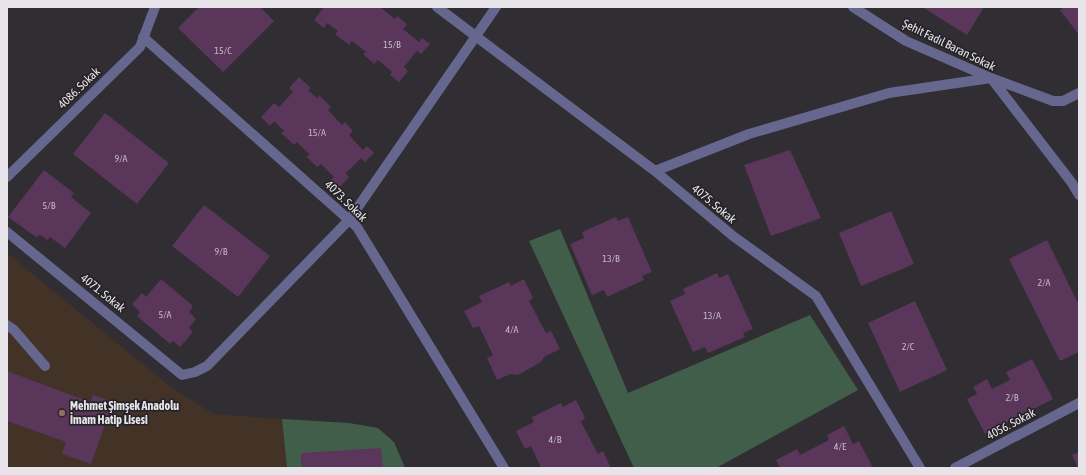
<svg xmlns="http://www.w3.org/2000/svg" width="1086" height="475" font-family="'Asap Condensed',sans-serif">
<rect width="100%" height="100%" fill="#302d33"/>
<path fill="#423326" d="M7,253l164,134 43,27 68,5 5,49h-280z"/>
<path fill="#415e4b" d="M560,229l68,164 182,-78 48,75 -142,78h-82l-105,-227z
M282,419l67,4 29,5 16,14 11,26h-22l-82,-15 1,15h-15z"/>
<path fill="#5a365b" d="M199,7h61l14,14 -51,51 -45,-44z
M324,7l6,1 1,-1h49l15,12 2,-3 10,8 -4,5 16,13 3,-4 8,6 -9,10 -4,-3 -13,16 4,4 -9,11 -9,-7 2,-3 -14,-12 -4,4 -11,-10 3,-2 -14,-11 -3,4 -14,-11 3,-3 -11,-8 -3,5 -10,-8z
M922,7h62l-17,28z
M1064,7h15v28l-19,-25z
M299,77l12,11 -3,2 10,9 1,-4 12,12 -3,3 14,15 3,-3 8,9 -4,4 14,15 4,-4 7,7 -9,9 -4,-4 -15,15 3,4 -10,11 -8,-8 3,-3 -13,-13 -4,3 -11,-11 4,-1 -13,-13 -3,3 -13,-12 3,-2 -10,-10 -4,5 -9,-9 13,-14 5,4 14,-15 -4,-4z
M105,113l64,50 -32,41 -64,-50z
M790,150l31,68 -50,18 -27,-71z
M44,170l30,23 -3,4 20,16 -26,35 -15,-11 -3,3 -7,-5 -4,2 -28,-20z
M204,205l66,51 -32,41 -66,-51z
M891,211l23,53 -53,22 -22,-53z
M616,217l2,4 10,-4 24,55 -10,4 2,4 -37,17 -3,-7 -12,5 -22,-51 14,-6 -2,-6z
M1047,240l32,65v47l-19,9 -51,-102z
M717,273l2,5 9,-4 25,55 -10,4 2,4 -37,16 -3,-6 -12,5 -23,-51 15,-7 -2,-5z
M161,279l32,27 -4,6 7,7 -7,9 4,4 -13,15 -7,-6 -3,3 -33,-28 3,-4 -8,-8 10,-11 4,4z
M524,279l9,19 -4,3 17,32 5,-2 9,18 -16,8 -3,5 -23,13 -8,-1 -13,6 -10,-22 6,-3 -14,-29 -6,2 -9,-17 18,-9 -3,-6 30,-14 2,4z
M915,301l32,69 -47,22 -32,-69z
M1032,359l21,40 -68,35 -18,-35 10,-5 -4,-7 14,-8 5,10 18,-9 -4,-8z
M7,371l83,31 3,-7 20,7 -22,62 -29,-10 4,-12 -59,-21z
M576,400l9,18 -4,4 17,32 5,-3 8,17h-70l-10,-22 -6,3 -9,-18 18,-9 -2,-5 29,-14 2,4z
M844,426l9,18 6,-3 14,27h-93l-4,-8 21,-11 3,6 29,-15 -2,-5z
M381,448l2,20h-81l-1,-15z
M1079,452v16h-1l-6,-13z"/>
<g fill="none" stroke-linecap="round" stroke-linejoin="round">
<path stroke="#65678e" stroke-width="10" d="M437,7l218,164 78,65 83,60 104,172
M853,7l53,34 85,37 81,105 7,12
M143,37l214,190 147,241
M655,171l94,-37 140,-41 102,-15 62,23h10l16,-8
M7,177l133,-130 15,-40
M7,232l175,143 13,-3 12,-6 142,-146 147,-213
M7,325l7,5 31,36
M955,468l124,-65"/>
</g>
<circle fill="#8d6e63" stroke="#262429" stroke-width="1.5" cx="62" cy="413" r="4"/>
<g text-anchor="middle" stroke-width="3.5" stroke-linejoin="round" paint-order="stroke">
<g font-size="10" fill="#c4b9c6">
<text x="392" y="48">15/B</text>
<text x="223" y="54">15/C</text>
<text x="317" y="136">15/A</text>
<text x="121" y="162">9/A</text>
<text x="49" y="209">5/B</text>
<text x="221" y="255">9/B</text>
<text x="611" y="262">13/B</text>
<text x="1044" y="286">2/A</text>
<text x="165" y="318">5/A</text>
<text x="712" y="319">13/A</text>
<text x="512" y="333">4/A</text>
<text x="908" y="350">2/C</text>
<text x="1012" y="401">2/B</text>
<text x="555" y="443">4/B</text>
<text x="840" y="450">4/E</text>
</g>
<g font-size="12" fill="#e7e5e9" stroke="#262429">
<text transform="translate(949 45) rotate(26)" y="4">Şehit Fadıl Baran Sokak</text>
<text transform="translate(79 88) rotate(-44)" y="4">4086. Sokak</text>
<text transform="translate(346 201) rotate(44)" y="4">4073. Sokak</text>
<text transform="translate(714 204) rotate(40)" y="4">4075. Sokak</text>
<text transform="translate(103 293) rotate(39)" y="4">4071. Sokak</text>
<text transform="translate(1011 424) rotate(-28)" y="4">4056. Sokak</text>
</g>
<g font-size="12" font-weight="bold" fill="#e7e5e9" stroke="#262429" text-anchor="start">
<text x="70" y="410">Mehmet Şimşek Anadolu<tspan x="70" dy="14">İmam Hatip Lisesi</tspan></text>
</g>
</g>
<rect width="1086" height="475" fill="none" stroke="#e7e5e9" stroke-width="16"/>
</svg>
